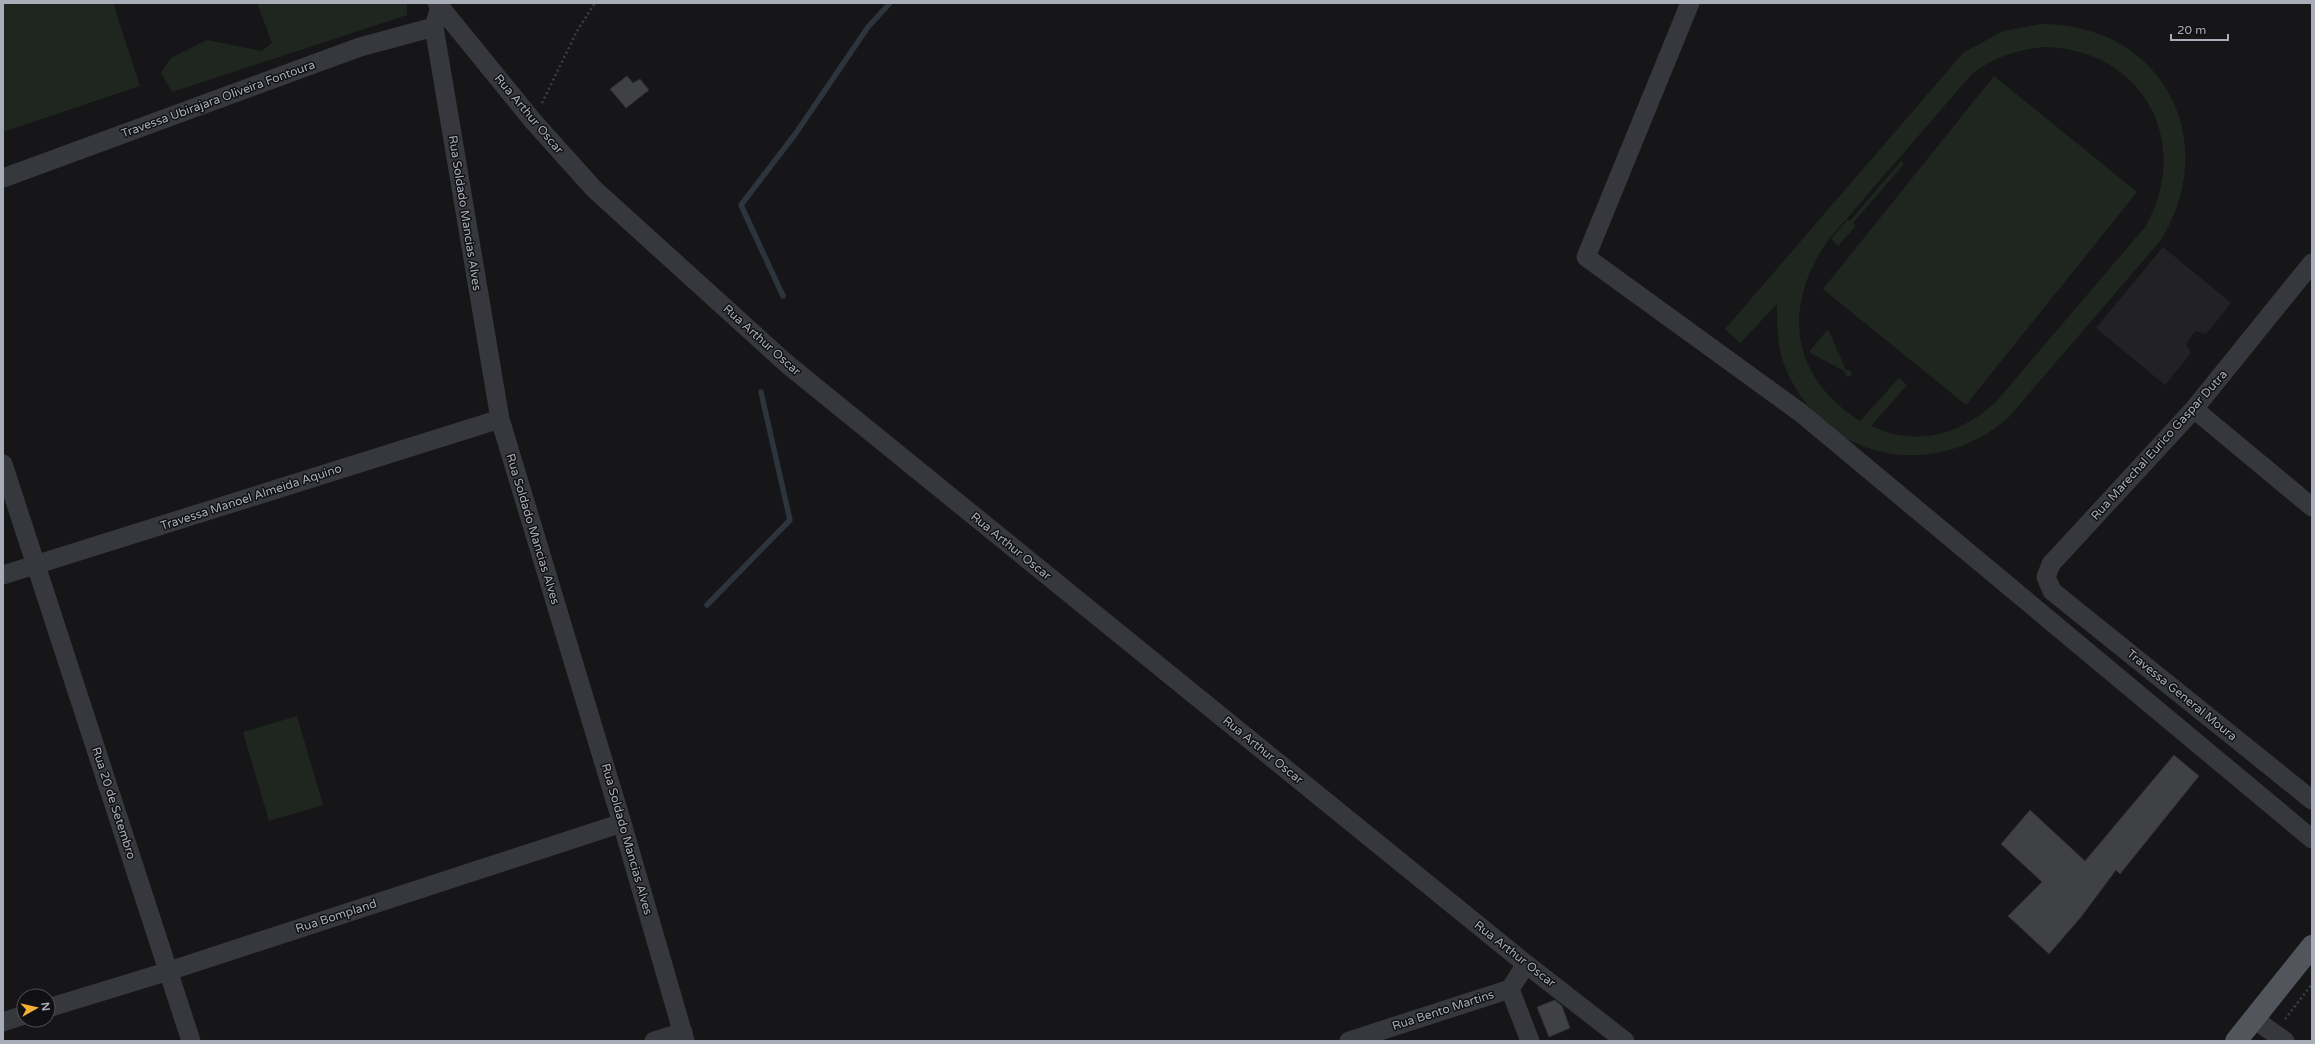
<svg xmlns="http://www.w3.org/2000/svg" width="2315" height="1044" font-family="'Varela Round',sans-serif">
<rect width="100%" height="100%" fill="#161618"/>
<path fill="#222225" d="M2163,247l68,56 -25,31 -11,-3 -9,13 5,9 -26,32 -69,-57z"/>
<path fill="#1e261f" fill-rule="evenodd" d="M3,3h110l27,83 -137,46z
M257,3h150v12l-235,77 -11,-19 10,-15 36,-18 55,11 10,-8z
M2041,24c120,0 182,114 120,216l-153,178c-75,65 -185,43 -223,-51 -8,-20 -8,-42 -8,-63l-37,39 -15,-14 238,-276 40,-22zM2043,47c99,1 151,95 102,180l-150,176c-36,32 -78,44 -124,23l36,-41 -8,-7 -39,43c-71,-45 -78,-116 -31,-182l142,-164c22,-18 45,-25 72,-28z
M1994,76l143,116 -171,213 -143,-116z
M1901,161l3,3 -51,59 3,3 -18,20 -7,-7 17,-20 2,2z
M1828,329l18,41h3l3,3 -2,3 -4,1 -2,-6 -35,-19z
M297,716l26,89 -54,16 -26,-89z"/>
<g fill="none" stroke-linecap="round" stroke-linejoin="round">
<path stroke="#2c353c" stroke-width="5.5" d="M783,296l-42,-91 55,-72 72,-106 22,-24
M707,605l83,-85 -29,-128"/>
</g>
<path fill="#404145" stroke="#303034" d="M627,76l6,7 7,-4 9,11 -23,18 -16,-19z
M2174,755l25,21 -79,98 -4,-4 -35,47 -32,37 -41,-38 34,-34 -41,-38 29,-34 55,51z
M1555,1000l7,6 8,22 -21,9 -12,-30z"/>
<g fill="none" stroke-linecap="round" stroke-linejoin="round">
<path stroke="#3d3f44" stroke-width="2.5" stroke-dasharray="2 3" stroke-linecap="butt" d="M542,103l35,-72 18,-28
M2285,1019l27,-35"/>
<path stroke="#37383d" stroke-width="19" d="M437,3l96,118 61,68 193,175 739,600 99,77
M1690,3l-104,254 215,156 511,426
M440,6l-6,21 66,392 122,404 63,218
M3,178l357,-131 74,-20
M2312,263l-118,146 -143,155 -5,13 6,14 260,209
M2194,409l118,98
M3,464l188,577
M3,575l497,-156
M1510,989l20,52
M48,1008l121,-37 453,-148
M2254,1019l31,22
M3,1022l21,-7
M654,1041l29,-9
M1349,1041l161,-52 16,-25"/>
<path stroke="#53555c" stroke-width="22" d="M2236,1041l76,-95"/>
</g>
<g text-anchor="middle" stroke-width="3" stroke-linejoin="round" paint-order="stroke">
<g font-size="12" fill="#a8adb8" stroke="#111113">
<text transform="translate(218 99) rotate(-20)" y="4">Travessa Ubirajara Oliveira Fontoura</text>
<text transform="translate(529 114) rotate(50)" y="4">Rua Arthur Oscar</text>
<text transform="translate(465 213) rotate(81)" y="4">Rua Soldado Mancias Alves</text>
<text transform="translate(762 340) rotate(42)" y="4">Rua Arthur Oscar</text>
<text transform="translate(2159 445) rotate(-48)" y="4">Rua Marechal Eurico Gaspar Dutra</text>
<text transform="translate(251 497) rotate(-18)" y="4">Travessa Manoel Almeida Aquino</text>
<text transform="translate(533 529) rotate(73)" y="4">Rua Soldado Mancias Alves</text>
<text transform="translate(1011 546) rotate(39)" y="4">Rua Arthur Oscar</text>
<text transform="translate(2182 695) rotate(39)" y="4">Travessa General Moura</text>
<text transform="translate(1263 750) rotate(39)" y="4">Rua Arthur Oscar</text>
<text transform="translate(114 803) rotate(72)" y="4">Rua 20 de Setembro</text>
<text transform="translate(627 839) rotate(74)" y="4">Rua Soldado Mancias Alves</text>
<text transform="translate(336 916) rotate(-18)" y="4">Rua Bompland</text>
<text transform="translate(1515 954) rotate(38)" y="4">Rua Arthur Oscar</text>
<text transform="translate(1443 1010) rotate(-18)" y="4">Rua Bento Martins</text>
</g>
</g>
<rect width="2315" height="1044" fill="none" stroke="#a8adb8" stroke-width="8"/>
<g transform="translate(36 1008) rotate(82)"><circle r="19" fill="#111113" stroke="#4d4f55"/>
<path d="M0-3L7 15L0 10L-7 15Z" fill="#f2b134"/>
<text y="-6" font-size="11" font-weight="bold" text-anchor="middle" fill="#a8adb8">N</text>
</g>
<path d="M2171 34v6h57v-6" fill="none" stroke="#a8adb8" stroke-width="2"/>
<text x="2177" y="34" font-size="12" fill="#a8adb8" stroke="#111113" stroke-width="3" paint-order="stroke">20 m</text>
</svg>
